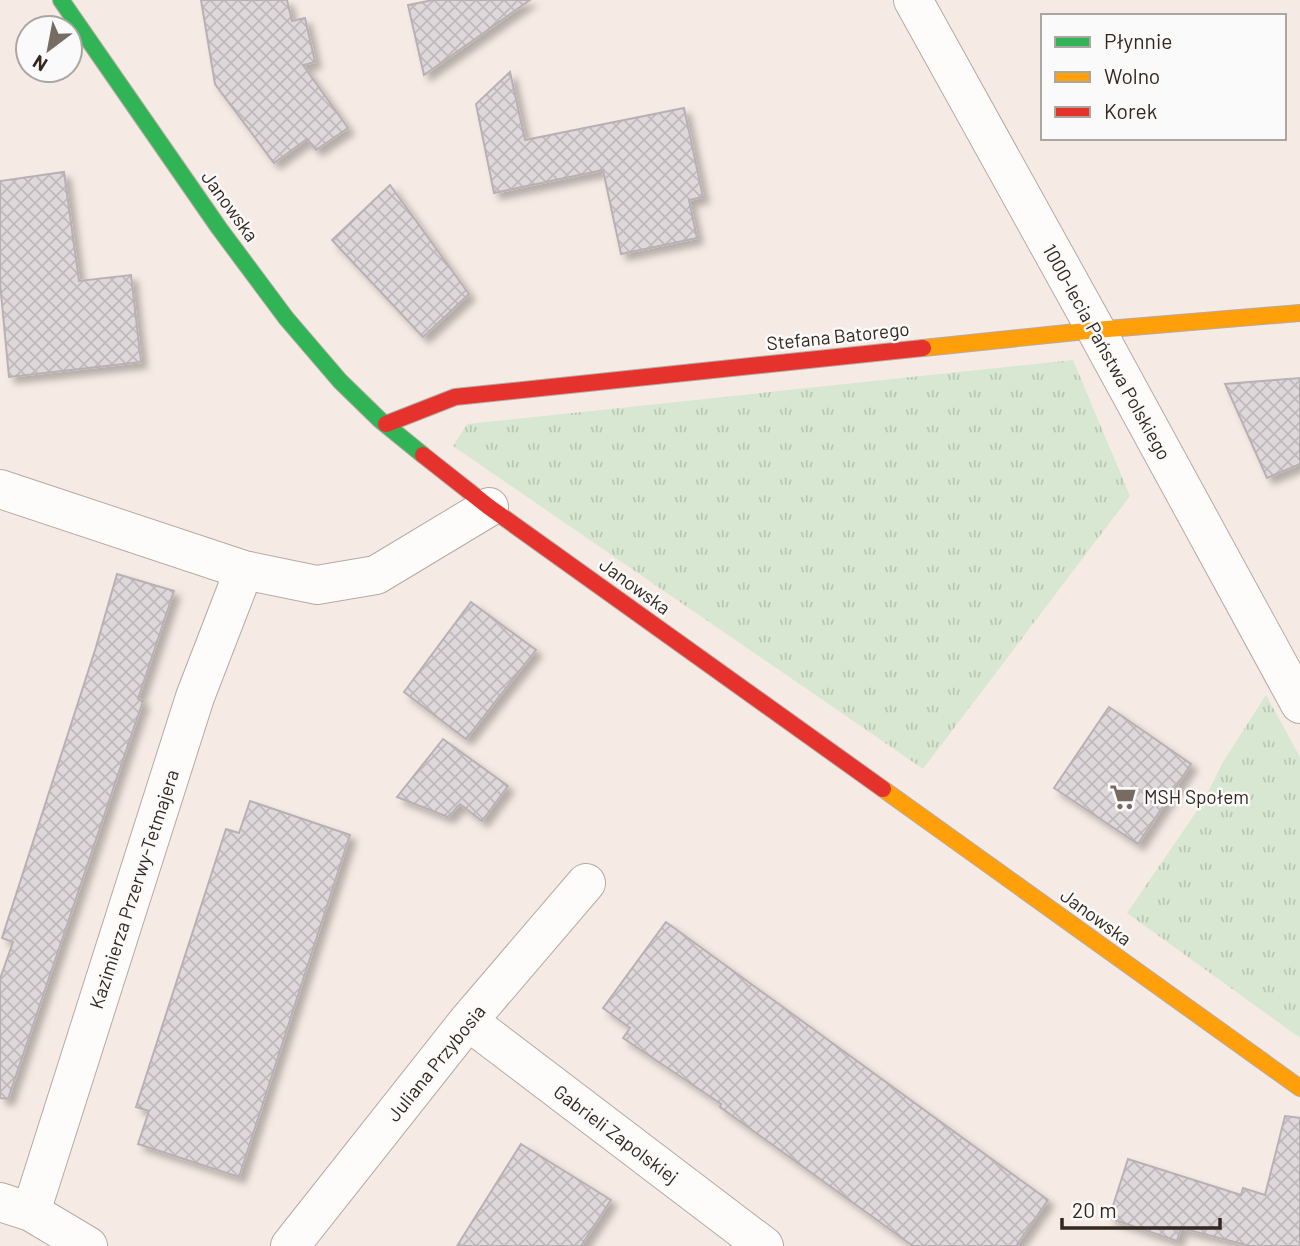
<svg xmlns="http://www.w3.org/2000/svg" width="1300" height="1246" font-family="Barlow,sans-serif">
<defs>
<pattern id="grass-tufts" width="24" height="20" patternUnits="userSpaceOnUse" patternTransform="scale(1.75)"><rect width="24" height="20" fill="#d7e7d1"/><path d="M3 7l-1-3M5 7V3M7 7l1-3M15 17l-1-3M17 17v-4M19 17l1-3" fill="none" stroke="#b9c6b3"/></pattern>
<pattern id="building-cross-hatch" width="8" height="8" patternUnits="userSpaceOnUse" patternTransform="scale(1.75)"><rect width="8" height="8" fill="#ded8da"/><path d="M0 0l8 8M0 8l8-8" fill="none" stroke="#bfb9bb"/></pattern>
<filter id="shadow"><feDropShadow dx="6" dy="6" stdDeviation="3.5" flood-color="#0004"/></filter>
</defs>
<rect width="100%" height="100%" fill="#f6ebe4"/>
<path fill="url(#grass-tufts)" d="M1073,360l57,136 -207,273 -470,-323 14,-22z
M1266,695l34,62v281l-173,-125 76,-111 20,-40z"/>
<path fill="url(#building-cross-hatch)" stroke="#b8b1b4" stroke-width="2" filter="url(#shadow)" d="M201,0h86l5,21 13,-3 10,44 -12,3 45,63 -32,22 -9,-11 -33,24 -59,-79z
M433,0h97l-106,75 -16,-70z
M510,72l15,68 159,-32 19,89 -14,3 8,38 -76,16 -18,-84 -109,23 -18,-89z
M64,172l15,109 52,-6 10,87 -132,15 -9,-94v-102z
M390,185l79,109 -46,43 -91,-97z
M1300,378v86l-33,14 -42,-94z
M117,574l57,17 -36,108 5,2 -135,398 -8,-1v-119l13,-37 -11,-4 94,-291z
M471,602l65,48 -70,89 -62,-47z
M1109,707l82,57 -53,80 -84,-56z
M443,739l65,47 -26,35 -22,-17 -12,13 -51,-20z
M250,801l100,34 -111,342 -101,-33 11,-33 -13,-4 90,-278 13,4z
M666,922l382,278 -32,46h-103l-193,-139 1,-3 -98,-66 7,-10 -27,-20z
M1285,1116l15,2v128h-50l-69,-18 -4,13 -68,-23 19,-59 113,36 2,-7 22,7z
M521,1144l90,56 -30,46h-124z"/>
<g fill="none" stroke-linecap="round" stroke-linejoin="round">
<g stroke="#b5aaa3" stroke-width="40">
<path id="street" d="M913,0l183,330 204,374
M0,489l244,81 73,15 59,-10 113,-68
M468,1021l296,225
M0,1202l31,10 57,34
M31,1212l164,-515 49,-127
M290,1246l178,-225 118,-138"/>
</g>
<g stroke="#b5aaa3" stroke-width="18">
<path id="fast" d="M61,0l158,228 67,90 54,63 40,39 43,35"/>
</g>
<g stroke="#b5aaa3" stroke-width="18">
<path id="slow" d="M923,348l173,-18 204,-17
M883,789l417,299"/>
</g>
<g stroke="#b5aaa3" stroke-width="18">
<path id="jam" d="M386,424l69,-27 468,-49
M423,455l66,52 394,282"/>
</g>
<use href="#street" stroke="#fefcfb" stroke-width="38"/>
<use href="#fast" stroke="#30b455" stroke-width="16"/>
<use href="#slow" stroke="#ff9f0a" stroke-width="16"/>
<use href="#jam" stroke="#e5322d" stroke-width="16"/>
</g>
<defs>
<g id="supermarket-bare" transform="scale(2.1)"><path d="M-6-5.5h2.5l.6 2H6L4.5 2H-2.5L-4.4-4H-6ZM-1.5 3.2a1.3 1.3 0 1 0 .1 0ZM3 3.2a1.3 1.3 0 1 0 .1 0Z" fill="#776c64" stroke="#fafafa" stroke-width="2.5" paint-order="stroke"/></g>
</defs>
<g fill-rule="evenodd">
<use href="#supermarket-bare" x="1123" y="797"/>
</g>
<g text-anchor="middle" stroke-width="5" stroke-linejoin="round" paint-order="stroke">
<g font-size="19" fill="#33271f" stroke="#fafafa">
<text transform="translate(230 206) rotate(54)" y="7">Janowska</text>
<text transform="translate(838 336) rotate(-6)" y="7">Stefana Batorego</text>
<text transform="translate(1107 352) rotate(61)" y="7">1000-lecia Państwa Polskiego</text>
<text transform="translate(635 586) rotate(36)" y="7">Janowska</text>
<text transform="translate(134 889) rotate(-72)" y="7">Kazimierza Przerwy-Tetmajera</text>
<text transform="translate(1096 917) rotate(36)" y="7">Janowska</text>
<text transform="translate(436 1063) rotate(-51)" y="7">Juliana Przybosia</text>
<text transform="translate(616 1134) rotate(37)" y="7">Gabrieli Zapolskiej</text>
</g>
<g font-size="19" fill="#33271f" stroke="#fafafa" text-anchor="start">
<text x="1144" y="804">MSH Społem</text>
</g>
</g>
<rect x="1041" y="14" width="245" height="126" fill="#fafafa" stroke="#aaa6a2" stroke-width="2"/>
<rect x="1055" y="37" width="35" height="10" fill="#30b455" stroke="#aaa6a2" stroke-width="2"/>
<text x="1104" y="49" font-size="21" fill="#33271f">Płynnie</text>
<rect x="1055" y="72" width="35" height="10" fill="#ff9f0a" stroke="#aaa6a2" stroke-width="2"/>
<text x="1104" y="84" font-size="21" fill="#33271f">Wolno</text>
<rect x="1055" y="107" width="35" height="10" fill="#e5322d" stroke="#aaa6a2" stroke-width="2"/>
<text x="1104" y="119" font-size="21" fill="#33271f">Korek</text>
<g transform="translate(49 49) rotate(212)"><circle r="33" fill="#fafafa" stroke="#aaa6a2" stroke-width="2"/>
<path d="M0-5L12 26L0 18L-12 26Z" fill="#776c64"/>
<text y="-10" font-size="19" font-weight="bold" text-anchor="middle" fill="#33271f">N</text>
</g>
<path d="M1062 1218v10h158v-10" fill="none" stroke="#33271f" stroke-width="3.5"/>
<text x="1072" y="1218" font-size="21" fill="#33271f" stroke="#fafafa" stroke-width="5" paint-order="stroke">20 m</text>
</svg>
